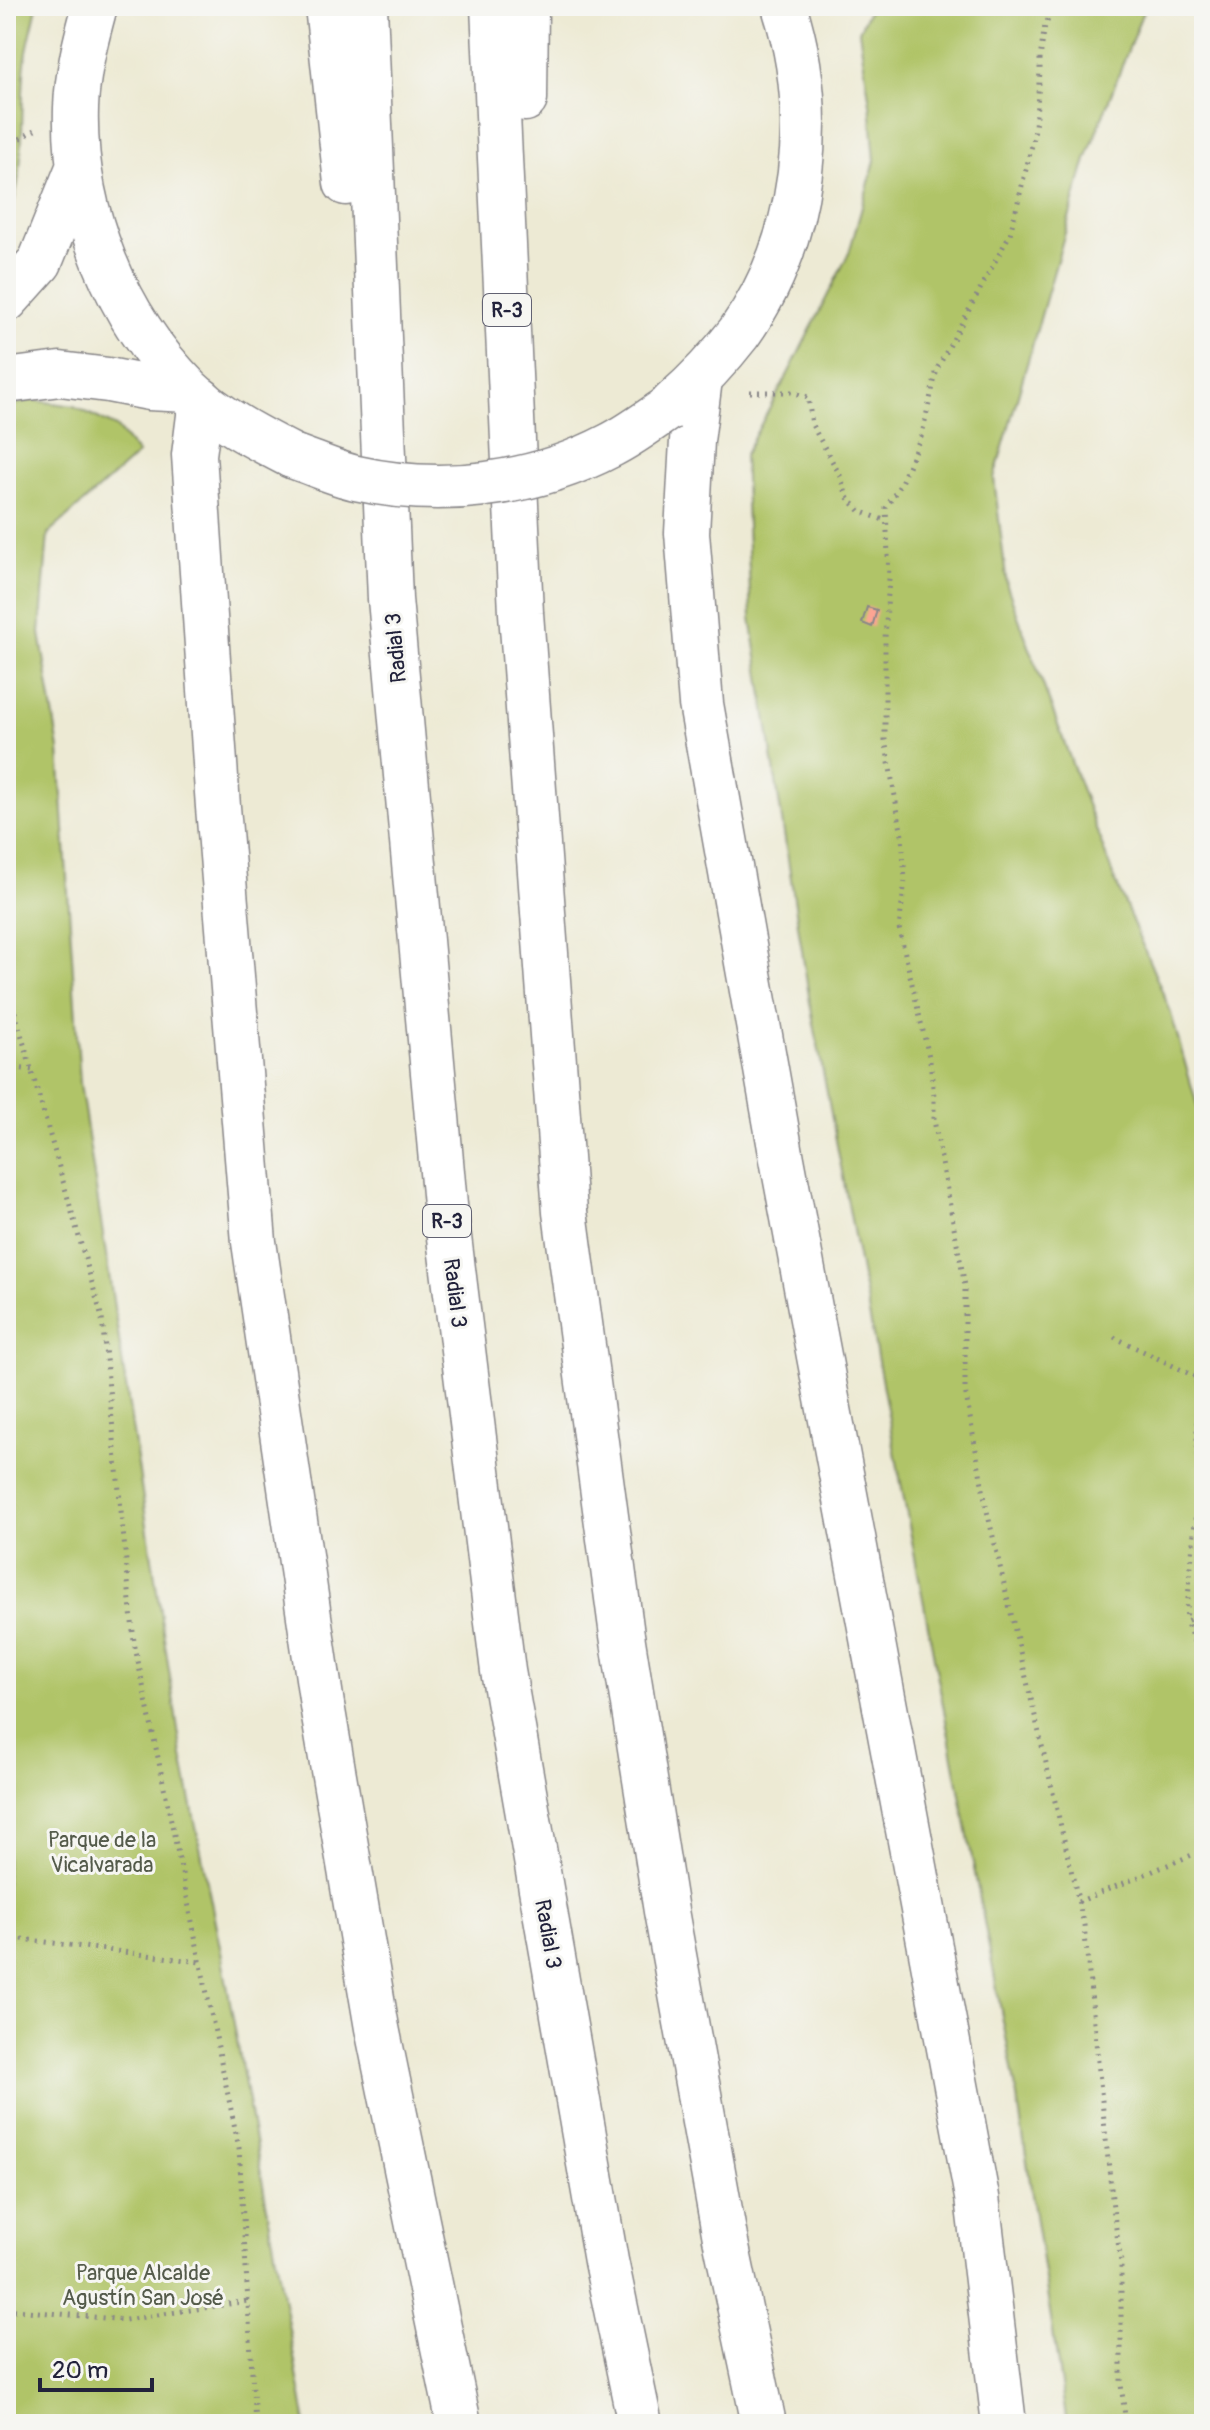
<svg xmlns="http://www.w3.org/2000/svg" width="1210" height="2430" font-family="Pangolin,sans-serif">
<rect width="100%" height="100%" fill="#f6f6f2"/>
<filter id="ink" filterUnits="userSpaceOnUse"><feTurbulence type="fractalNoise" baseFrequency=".0125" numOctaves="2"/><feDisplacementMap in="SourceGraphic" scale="16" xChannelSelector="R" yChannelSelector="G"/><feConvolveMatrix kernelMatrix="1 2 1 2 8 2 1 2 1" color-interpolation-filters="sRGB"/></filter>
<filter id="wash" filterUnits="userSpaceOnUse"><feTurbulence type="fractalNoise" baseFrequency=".006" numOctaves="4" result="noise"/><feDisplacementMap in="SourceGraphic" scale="32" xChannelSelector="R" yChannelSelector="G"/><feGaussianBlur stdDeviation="1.8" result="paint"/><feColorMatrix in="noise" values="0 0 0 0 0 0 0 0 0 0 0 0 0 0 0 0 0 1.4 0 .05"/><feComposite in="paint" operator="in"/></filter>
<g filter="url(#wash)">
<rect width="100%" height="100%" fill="#edead4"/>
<path fill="#b0c468" stroke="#697352" stroke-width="2" d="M6,6h31c-4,22 -12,45 -13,68 -4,49 3,103 -18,149z
M871,6h102l3,6 15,-6h154l-59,154 -92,318 13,108 107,292 56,132 34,120v1294h-137l-51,-334 -206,-1087 -59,-385 -7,-162 44,-82 61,-121 26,-92 -5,-58 -11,-72z
M31,400l43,6 42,21 22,27 -90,80 -8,99 19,116 21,334 102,673 40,201 84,467h-300v-2017z"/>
<g id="blocks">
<path fill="#fda493" d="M867,607l10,3 -5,17 -10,-4z"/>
</g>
</g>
<g filter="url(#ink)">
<use href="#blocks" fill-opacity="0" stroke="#888688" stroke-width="2"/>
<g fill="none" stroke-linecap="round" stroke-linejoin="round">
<g stroke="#888688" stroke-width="47">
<path id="primary" d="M95,6c-9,33 -18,67 -19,102 -3,103 40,209 113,282 29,28 68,48 103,66
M6,300l34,-38 38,-94
M6,381l54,-7 48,6 41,8 40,2
M672,404c24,-21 47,-45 67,-71 67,-94 80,-219 45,-327"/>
</g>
<g stroke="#888688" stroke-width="47">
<path id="highway" d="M327,6l19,177
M365,6l25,593 55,606 58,466 103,590 34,163
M493,6l28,607 44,599 57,423 44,276 59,327 39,186
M525,99l1,-93
M700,379l-8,62 -5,92 14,171 81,455 195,1038 27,227
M201,400l-7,55 24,352 36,435 68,463 55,323 82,396"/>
</g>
<path stroke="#888688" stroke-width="5" stroke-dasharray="2 6" stroke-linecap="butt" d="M1056,6l-11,19 -5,33v14l-6,65 -24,97 -73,135 -15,65 -22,51 -14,23 3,70 -4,60v102l17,96 3,44 -6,48 31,133 4,35v24l31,166v104l22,121 97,414 29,283 8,54v122l5,40
M6,147l29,-17
M750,392h41l17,5 4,28 29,52 6,20 13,14 26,10
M6,981l96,337 32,324 105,506 16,276
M6,1067l27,3
M1114,1337l82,40 2,110 -12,134
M1204,1613l-18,8 18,46
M1078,1902l126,-52
M6,1937l195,25
M6,2309l119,11 123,-19"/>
<use href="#primary" stroke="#fff" stroke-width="44"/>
<use href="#highway" stroke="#fff" stroke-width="44"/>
<g stroke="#888688" stroke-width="47" stroke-linecap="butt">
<path id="primary-bridge" d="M292,456c21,7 42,17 64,22 85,19 177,8 255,-33 20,-10 38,-24 56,-36"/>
</g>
<use href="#primary-bridge" stroke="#fff" stroke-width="44"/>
</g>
</g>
<g text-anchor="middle" stroke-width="6" stroke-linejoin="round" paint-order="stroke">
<g fill="#f6f6f2" stroke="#626272" stroke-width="2">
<rect x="483" y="294" width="48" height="32" rx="6"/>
<rect x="423" y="1205" width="48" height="32" rx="6"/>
</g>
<g font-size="20" font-weight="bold" fill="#22223b">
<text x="507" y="317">R-3</text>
<text x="447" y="1228">R-3</text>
</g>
<g font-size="22" fill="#22223b" stroke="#f6f6f2">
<text transform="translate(395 648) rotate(-95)" y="8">Radial 3</text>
<text transform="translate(456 1293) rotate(83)" y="8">Radial 3</text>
<text transform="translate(549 1934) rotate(80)" y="8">Radial 3</text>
</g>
<g font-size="22" fill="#545b4b" stroke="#f6f6f2">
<text x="102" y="1847">Parque de la<tspan x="102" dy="25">Vicalvarada</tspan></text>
<text x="143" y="2280">Parque Alcalde<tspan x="143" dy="25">Agustín San José</tspan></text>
</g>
</g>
<rect width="1210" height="2430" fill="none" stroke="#f6f6f2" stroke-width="32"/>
<path d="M40 2378v12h112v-12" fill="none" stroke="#22223b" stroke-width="4"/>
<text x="52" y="2378" font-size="24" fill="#22223b" stroke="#f6f6f2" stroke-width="6" paint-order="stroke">20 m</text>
</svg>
